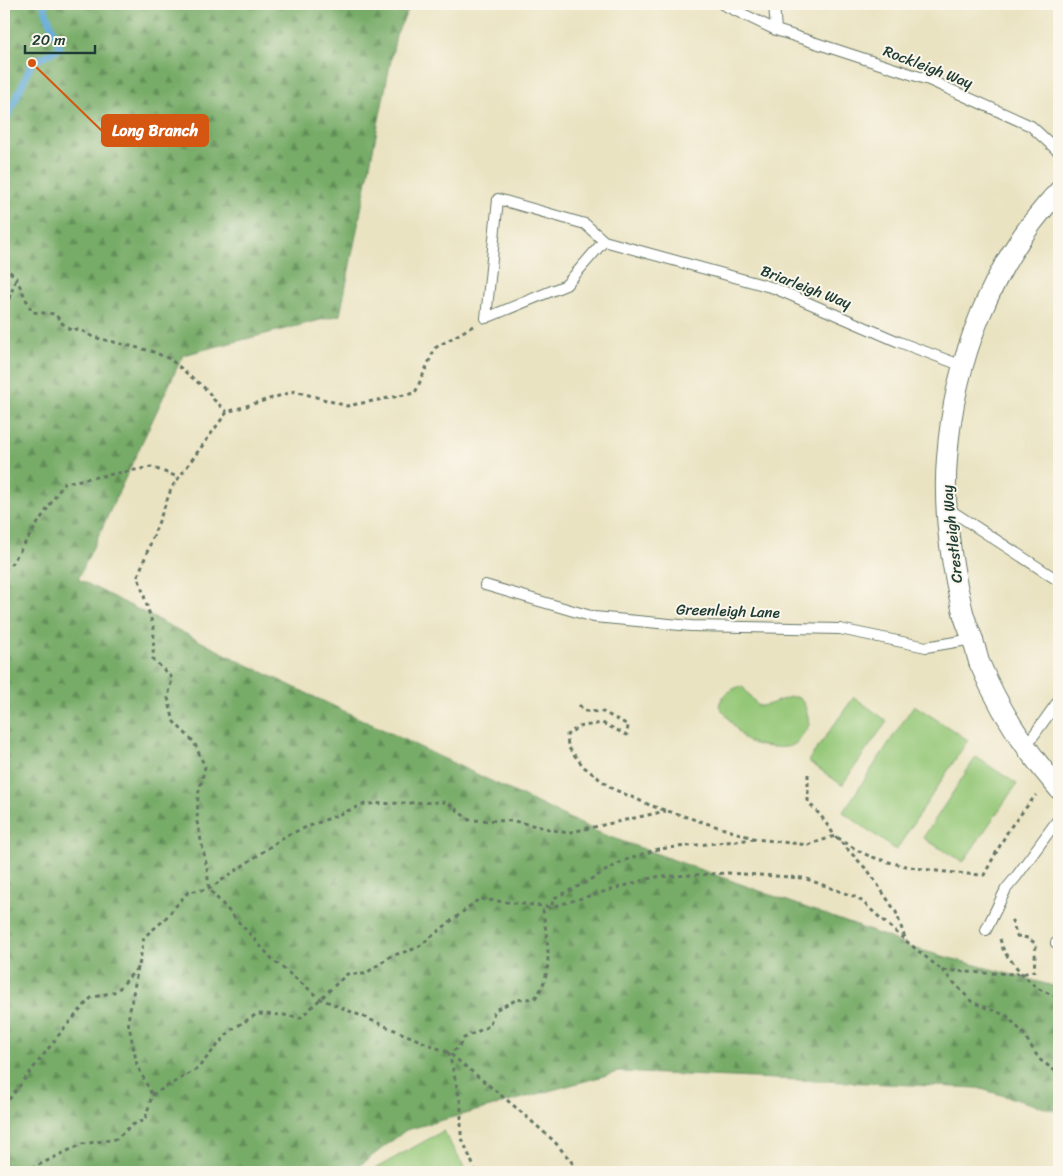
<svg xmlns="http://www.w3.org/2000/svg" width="1063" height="1176" font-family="Sriracha,sans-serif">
<defs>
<pattern id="forest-firs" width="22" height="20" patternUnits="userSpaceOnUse" patternTransform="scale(1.25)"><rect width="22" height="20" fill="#77ac68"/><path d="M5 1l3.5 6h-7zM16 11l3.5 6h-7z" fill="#618d56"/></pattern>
</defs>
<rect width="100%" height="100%" fill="#fbf7ec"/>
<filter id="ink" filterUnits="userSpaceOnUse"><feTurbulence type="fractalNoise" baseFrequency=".02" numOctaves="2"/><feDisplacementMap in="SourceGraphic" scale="10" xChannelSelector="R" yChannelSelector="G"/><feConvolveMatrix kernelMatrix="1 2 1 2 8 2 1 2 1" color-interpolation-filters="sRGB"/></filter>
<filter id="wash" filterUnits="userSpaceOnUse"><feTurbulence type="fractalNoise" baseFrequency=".0096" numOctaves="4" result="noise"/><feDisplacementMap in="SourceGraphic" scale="20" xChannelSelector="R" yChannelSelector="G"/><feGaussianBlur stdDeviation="1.12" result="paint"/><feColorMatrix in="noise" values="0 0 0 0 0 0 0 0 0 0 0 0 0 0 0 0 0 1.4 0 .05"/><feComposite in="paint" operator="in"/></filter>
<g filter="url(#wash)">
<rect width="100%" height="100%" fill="#eae3c2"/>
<path fill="#94c777" stroke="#5a8256" d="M742,686l16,20c24,0 46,-30 51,19 -4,6 -9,15 -14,19 -10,7 -41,2 -50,-4l-26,-34c2,-11 13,-18 23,-20z
M854,697l33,24 -45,64 -34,-24z
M914,705l54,35 -72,110 -53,-38z
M976,757l41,27 -54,78 -40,-24z
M443,1131l24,41h-98z"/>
<path fill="url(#forest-firs)" stroke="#4b744e" d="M4,4h407l-15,31 -56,280 -157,40 -105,224 161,82 363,173 288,104 19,9 148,40 2,3v122l-81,-24 -360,-16 -212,58 -55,42h-347z"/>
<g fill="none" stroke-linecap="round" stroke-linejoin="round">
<path stroke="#5fa9d6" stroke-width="7" d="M4,125l28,-62 28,-15 -17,-44"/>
</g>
</g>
<g filter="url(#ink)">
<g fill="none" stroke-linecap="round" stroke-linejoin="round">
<g stroke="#676" stroke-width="12">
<path id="service" d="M722,4l54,26 153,50 102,46 28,26
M774,4l2,26
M604,241l-38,44 -80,33 12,-119 87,25 19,17 170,47 125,54 64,24
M947,508l112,73
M485,585l109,32 97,9 149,3 86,18 47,-8
M1026,746l33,-46
M986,930l20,-41 10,-12 43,-59
M1056,943l3,-1"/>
</g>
<g stroke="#676" stroke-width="22">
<path id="minor" d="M1059,191c-67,71 -105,169 -112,267 -4,50 3,101 15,150 2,11 7,21 11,32 2,7 4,15 6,22 19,45 48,90 80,127"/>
</g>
<path stroke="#676" stroke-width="3" stroke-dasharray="4 4" stroke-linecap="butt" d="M4,266l12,12 16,34 23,2 7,9 9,7 8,-1 14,8 58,14 19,8 38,32 5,8 14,13
M4,314l12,-35
M473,326l-38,22 -20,45 -68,13 -52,-15 -68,21 -55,75 -34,89 16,53 -1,30 19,19 -4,20 6,24 20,20 11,25 -7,28 -1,27 10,46 2,21 65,72 47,38 128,54 64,52 41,36 26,31
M4,570l6,-4 54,-83 87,-16 27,10
M579,705l6,6 18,1 25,13 -1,10 -25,-12 -24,4 -11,8 1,12 16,20 27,21 41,18 104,33 52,6 27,-9c10,6 19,13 30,18 33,14 82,19 119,21l25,-46 27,-34
M808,774v28l13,14 14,20 34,36 27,40 10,29 36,29 40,3 40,1 12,-3 2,-27 -8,-6 -11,-2 -6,-18
M1000,939l4,13 18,22 15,14 22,10
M138,967l-10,54 9,44 15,30
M942,970l30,32 35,14 16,17 16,26 15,11 5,1
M4,1106l61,-79 26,-29 26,-7 22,-25 5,-29 19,-16 25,-29 21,-3 78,-54 78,-31 82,-2 22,18 45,1 53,12 99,-22
M24,1172l58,-28 34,-5 16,-14 13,-5 7,-25 45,-26 34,-39 26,-16 27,1 16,3 47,-44h18l26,-18 26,-8 62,-49 72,8 3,-9 23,-11 46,-26 35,-12 98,-10
M476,1172l-15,-36v-31l-12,-52 9,-5 6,-10 25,-12 6,-16 21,-10 19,-2c20,-25 12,-57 8,-87l8,-4 104,-30 74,-4 75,5 54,20 48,43"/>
<use href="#service" stroke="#fff" stroke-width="10"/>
<use href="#minor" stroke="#fff" stroke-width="20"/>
</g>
</g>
<g text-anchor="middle" stroke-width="4" stroke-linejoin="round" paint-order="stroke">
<g font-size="15" fill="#1f3d34" stroke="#fbf7ec">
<text transform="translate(928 67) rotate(21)" y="5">Rockleigh Way</text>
<text transform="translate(806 287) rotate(21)" y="5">Briarleigh Way</text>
<text transform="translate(952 534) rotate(-96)" y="5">Crestleigh Way</text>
<text transform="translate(728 611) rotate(2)" y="5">Greenleigh Lane</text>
</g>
</g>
<path fill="none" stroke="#d45610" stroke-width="2" d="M32 63L102 131"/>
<circle fill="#d45610" stroke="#fbf7ec" stroke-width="2" cx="32" cy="63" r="5"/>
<rect fill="#d45610" stroke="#d45610" stroke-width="2" x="102" y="115" width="106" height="31" rx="5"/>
<g font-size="16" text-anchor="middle" font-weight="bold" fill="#fff">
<text x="155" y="136">Long Branch</text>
</g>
<rect width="1063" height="1176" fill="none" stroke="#fbf7ec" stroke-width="20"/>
<path d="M25 45v8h70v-8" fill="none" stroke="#1f3d34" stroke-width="2.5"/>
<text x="32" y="45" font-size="15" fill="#1f3d34" stroke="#fbf7ec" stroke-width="4" paint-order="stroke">20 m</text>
</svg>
